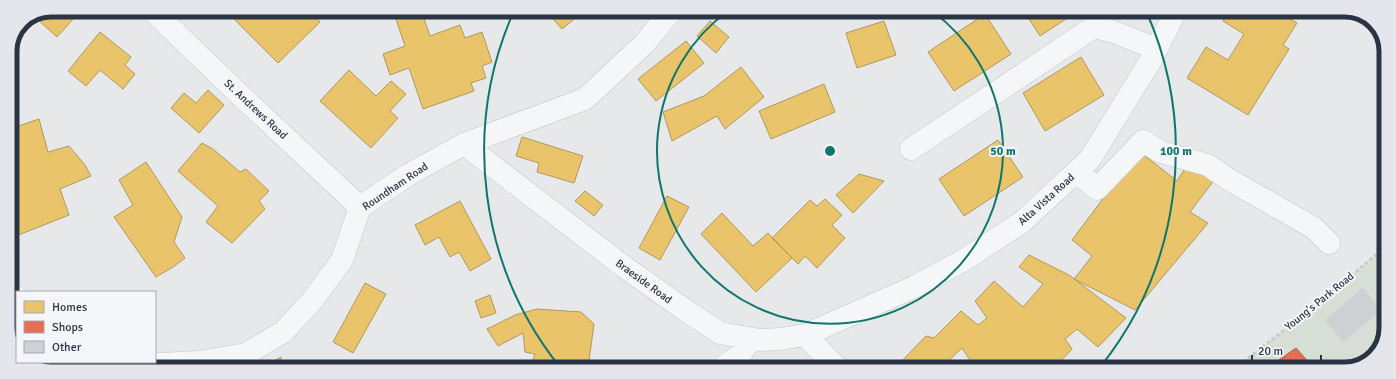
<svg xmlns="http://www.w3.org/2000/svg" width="1396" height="379" font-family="Signika,sans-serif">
<rect width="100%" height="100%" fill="#e6e8ea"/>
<path fill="#d6ded6" d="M1385,247v91l-15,22 -25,9h-111l87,-68z"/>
<path fill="#e9c46a" stroke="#b0995f" d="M52,10h14l8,8 -17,19 -22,-20z
M225,10h63l2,2 3,-2h14l13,12 -42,41z
M393,10h28l9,26 30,-11 5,13 17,-6 10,30 -10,4 4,12 -15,5 3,8 -51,18 -14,-41 -19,7 -7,-21 22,-8z
M546,11h38l-22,18z
M1024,11h54l-38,25z
M1229,11h48l20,12 -14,22 6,4 -41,66 -61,-37 19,-31 22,13 16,-26 -21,-13z
M985,14l26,40 -57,37 -26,-39z
M710,21l19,16 -13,16 -19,-17z
M884,21l12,34 -39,13 -11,-35z
M100,32l31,25 -6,8 10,9 -12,15 -23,-19 -14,16 -18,-15z
M686,41l18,22 -48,38 -18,-22z
M1081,57l23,38 -59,36 -22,-38z
M741,67l23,30 -39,32 -8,-13 -45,25 -9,-29 41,-16z
M349,70l27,26 15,-15 15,13 -16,17 8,7 -27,30 -51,-47z
M824,84l11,28 -64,27 -12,-28z
M208,90l16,15 -25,28 -28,-25 13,-15 12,10z
M39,119l9,33 21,-6 16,19 6,11 -31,13 9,26 -58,23 -1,-3v-106z
M522,137l61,19 -9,27 -37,-11 2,-9 -23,-7z
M998,140l25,37 -59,39 -25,-37z
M202,143l11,6 27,23 6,-3 23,22 -10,10 6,8 -33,34 -26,-21 12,-16 -40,-35z
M1139,151l38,30 10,-16 28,14 -25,33 18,11 -73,87 -61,-31 18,-23 -20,-16z
M146,162l36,55 -8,25 11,16 -12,9 -17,10 -42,-60 19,-12 -14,-25z
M859,174l25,7 -31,32 -17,-18z
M585,191l18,14 -9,11 -19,-15z
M667,196l22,11 -29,53 -21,-12z
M825,199l17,16 -10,10 13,13 -28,30 -12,-12 -7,8 -26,-26 38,-38 7,6z
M460,201l31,58 -21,12 -11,-19 -9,5 -11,-20 -14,8 -10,-20z
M722,213l31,33 15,-13 24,25 -36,34 -55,-58z
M1029,255l40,20 57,43 -28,29 -21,-18 -12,10 7,10 -19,20h-77l-14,-21 -22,21h-37l-4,-5 27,-28 8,2 27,-27 17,14 9,-7 -12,-17 19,-20 29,26 20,-23 -24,-17z
M365,283l21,11 -33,59 -20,-11z
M490,295l6,18 -15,5 -6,-17z
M537,309l44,3 13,12 -6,44h-58l5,-14 -10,-2 -2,-19 -25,13 -11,-17 28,-14z
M281,357v11h-19z
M478,362l5,6h-13z"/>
<path fill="#e76f51" stroke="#af5d4d" d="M1296,348l16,18 -4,3h-42z"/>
<path fill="#ced0d3" d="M1363,288l18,22 -38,32 -18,-22z
M14,331l3,3v13l-6,-14z
M32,362h19l1,1 -1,5h-10z"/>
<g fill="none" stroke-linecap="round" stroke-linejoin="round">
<g stroke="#c4c6c8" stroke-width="23">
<path id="minor" d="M152,10l87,84 121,113
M464,144l159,122 62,44 35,23 40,7 20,-1 25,-4 30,31 4,2
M911,149l183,-122 17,4 46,18
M1077,172l20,17 46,-48 18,11 47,13 20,14 86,49 15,15
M10,293l7,5
M805,335l109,-48 50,-27 58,-38 68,-63 61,-99 25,-49
M73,362l4,6
M147,362l12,2 40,-2 47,-8 37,-22 28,-30 31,-42 18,-53 48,-32 56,-31 121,-45 60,-56 26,-32
M722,368l18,-13 11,-16"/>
</g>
<path stroke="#c5c6ca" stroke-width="2.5" stroke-dasharray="3 3" stroke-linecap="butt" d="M1383,41v34l3,23
M1234,369l87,-68 64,-54"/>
<use href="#minor" stroke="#f5f6f7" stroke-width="22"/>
</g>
<g fill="none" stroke="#0f766e" stroke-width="2">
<path d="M932 11A173 173 0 1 1 728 11"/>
<path d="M559 366A346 346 0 0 1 513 13M1147 13A346 346 0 0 1 1101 366"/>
</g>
<g text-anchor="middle" stroke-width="4" stroke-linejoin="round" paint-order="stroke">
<g font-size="11" fill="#2b3445" stroke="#f4f6f9">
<text transform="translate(256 109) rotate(43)" y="4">St. Andrews Road</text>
<text transform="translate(395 186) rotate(-34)" y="4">Roundham Road</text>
<text transform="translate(1046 199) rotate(-42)" y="4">Alta Vista Road</text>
<text transform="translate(644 281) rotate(36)" y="4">Braeside Road</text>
<text transform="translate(1319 301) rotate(-39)" y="4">Young's Park Road</text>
</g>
</g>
<path d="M0 0H1396V379H0ZM51 17H1345A34 34 0 0 1 1379 51V328A34 34 0 0 1 1345 362H51A34 34 0 0 1 17 328V51A34 34 0 0 1 51 17Z" fill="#e4e6eb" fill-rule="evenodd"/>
<path fill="none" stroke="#2b3445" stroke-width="5" d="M51 17H1345A34 34 0 0 1 1379 51V328A34 34 0 0 1 1345 362H51A34 34 0 0 1 17 328V51A34 34 0 0 1 51 17Z"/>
<circle cx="830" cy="151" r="6" fill="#0f766e" stroke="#f4f6f9" stroke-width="2"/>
<g font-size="12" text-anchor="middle" font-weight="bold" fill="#0f766e" stroke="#f4f6f9" stroke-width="4" stroke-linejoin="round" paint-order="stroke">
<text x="1003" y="155">50 m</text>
<text x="1176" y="155">100 m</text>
</g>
<rect x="16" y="291" width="140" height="72" fill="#f4f6f9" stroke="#a4a8b1"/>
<rect x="24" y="301" width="20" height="12" fill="#e9c46a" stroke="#a4a8b1"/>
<text x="52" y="311" font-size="12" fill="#2b3445">Homes</text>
<rect x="24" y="321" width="20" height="12" fill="#e76f51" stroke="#a4a8b1"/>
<text x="52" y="331" font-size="12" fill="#2b3445">Shops</text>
<rect x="24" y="341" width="20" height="12" fill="#ced0d3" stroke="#a4a8b1"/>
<text x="52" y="351" font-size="12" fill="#2b3445">Other</text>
<path d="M1252 355v6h69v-6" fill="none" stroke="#2b3445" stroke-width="2"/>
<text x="1258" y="355" font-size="12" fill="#2b3445" stroke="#f4f6f9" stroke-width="3" paint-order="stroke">20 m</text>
</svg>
